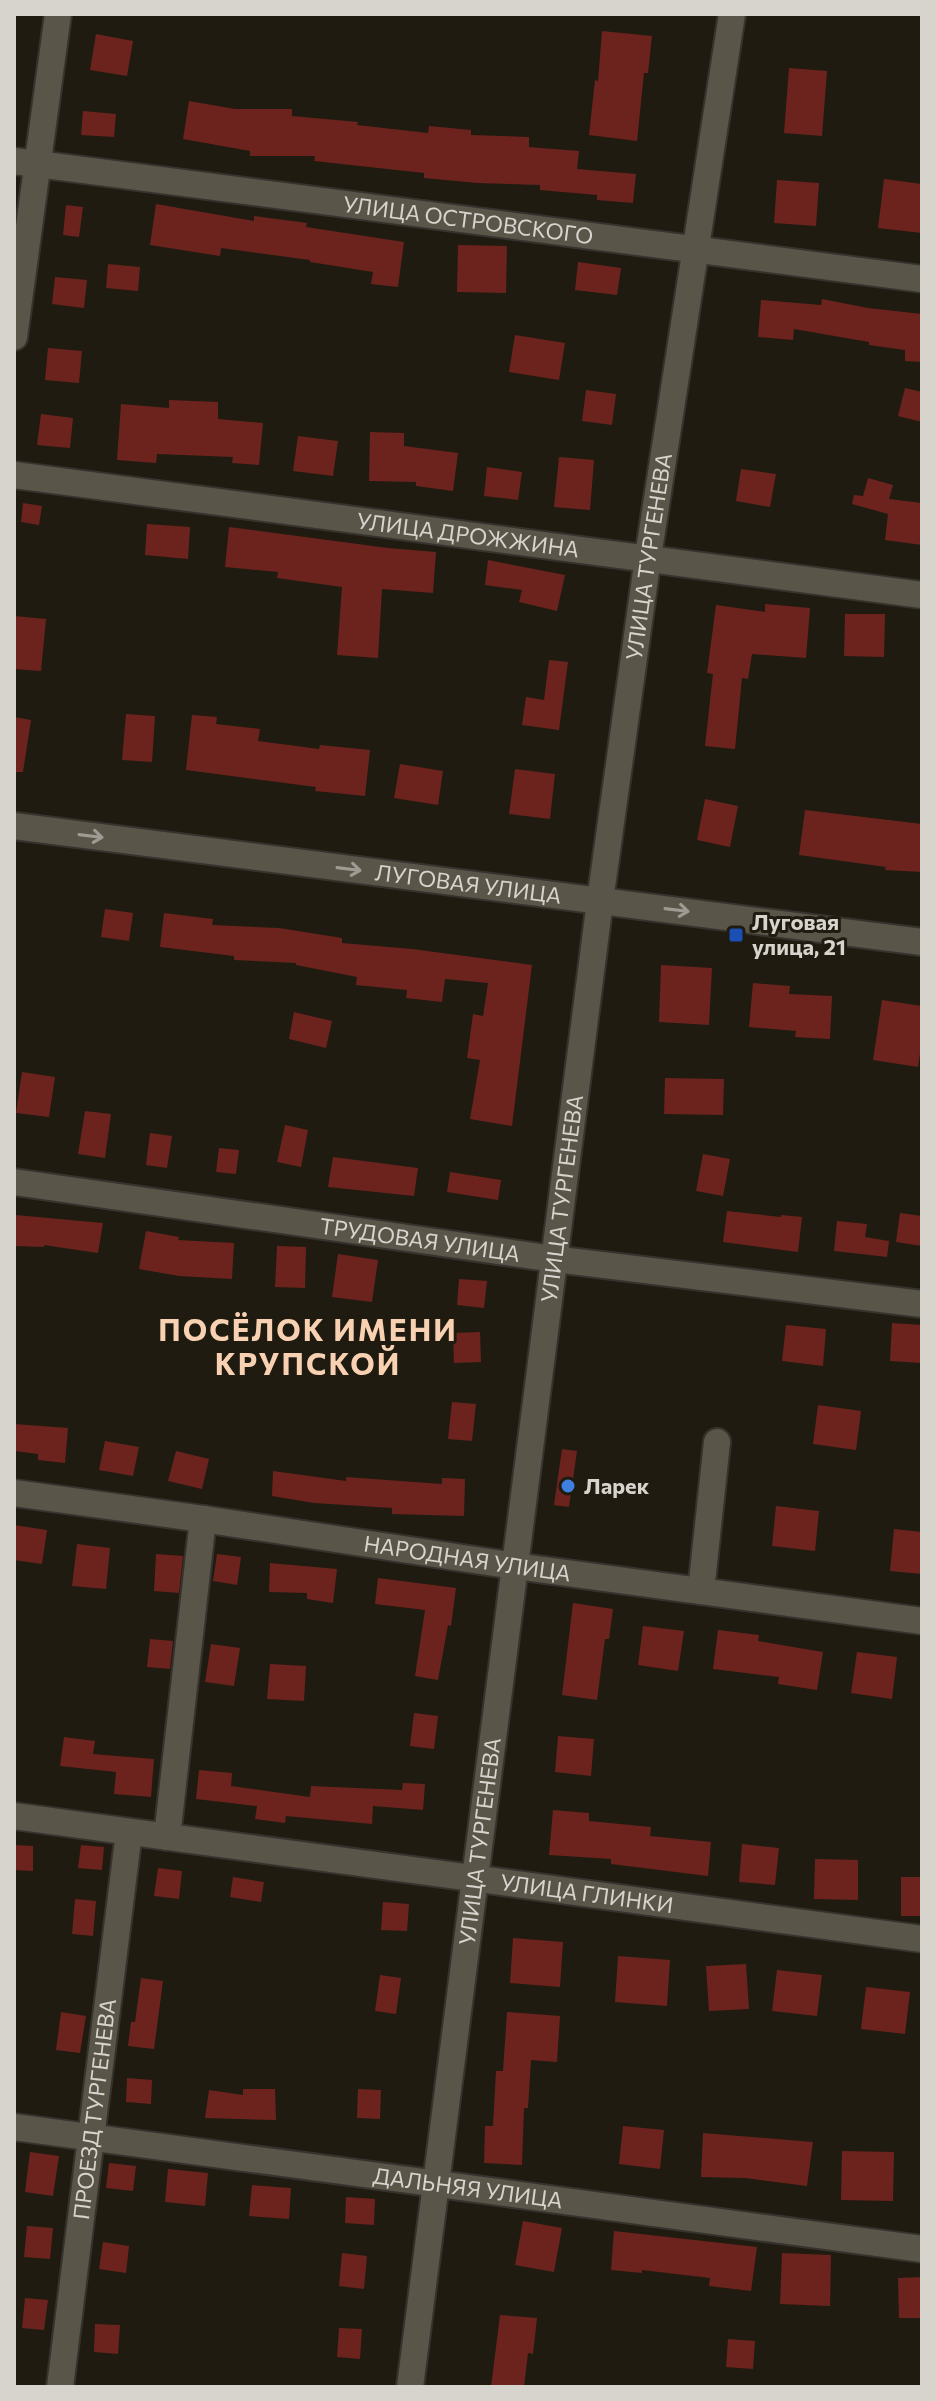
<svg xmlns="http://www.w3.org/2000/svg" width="936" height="2401" font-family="Commissioner,sans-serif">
<rect width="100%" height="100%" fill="#1f1b10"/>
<path fill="#6c231d" d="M602,31l50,5 -4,37h-4l-7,68 -48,-6 6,-55 3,1z
M96,34l37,7 -6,35 -37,-6z
M789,68l38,3 -5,65 -38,-3z
M189,101l46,8h57v7l66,6 -1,3 71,8 1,-7 42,4v5l58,2v10l50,4 -2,18 59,5 -3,29 -36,-3v-5l-57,-5v-5l-63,-2 -53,-5v-5l-110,-12 1,-5h-65v-5l-67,-12z
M83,111l33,3 -2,23 -33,-2z
M884,179l38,5v49l-44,-5z
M777,180l42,3 -3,43 -42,-3z
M156,204l98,17v-5l53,7 -1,4 98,15 -6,45 -27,-3 2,-12 -63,-10v-2l-89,-12 -1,8 -70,-11z
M66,205l17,2 -4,30 -16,-2z
M458,245l49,1 -1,47 -49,-1z
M578,262l43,6 -4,27 -42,-5z
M108,264l32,3 -2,24 -32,-3z
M55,277l32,3 -3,28 -32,-4z
M822,299l46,9 54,6v48l-17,-1v-11l-36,-5v-3l-75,-13 -1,11 -35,-3 3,-37 60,5z
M515,335l50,8 -6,37 -50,-8z
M48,348l34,3 -3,32 -34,-3z
M905,388l17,4v30l-24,-6z
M586,390l30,4 -4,31 -30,-4z
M169,400l49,2v17l45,4 -4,42 -27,-2 1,-6 -76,-3 -1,9 -39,-3 4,-56 48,4z
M41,414l32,4 -3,30 -33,-3z
M370,432l34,1v13l54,7 -5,38 -37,-5v-4l-47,-1z
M298,436l40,5 -5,35 -40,-5z
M559,457l35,3 -4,50 -36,-3z
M487,467l35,5 -4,28 -34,-4z
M741,469l35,5 -6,33 -34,-6z
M868,478l25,7 -4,14 33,4v42l-37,-5 3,-26 -36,-10 2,-9 9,1z
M23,503l19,3 -3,19 -18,-3z
M147,524l43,3 -2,32 -43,-4z
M229,527l159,21 48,4 -3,41 -51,-4 -4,69 -41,-3 5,-68 -65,-9 1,-6 -53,-5z
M488,560l77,15 -8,36 -38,-9 3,-12 -37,-5z
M765,604l45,4 -4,50 -54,-4 -4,25 -6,-1 -7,71 -30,-3 8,-72 -6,-1 9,-68 49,7z
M845,614h40l-1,43 -40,-1z
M14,616l32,3 -5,52 -27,-2z
M549,660l19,2 -9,68 -37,-5 4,-28 18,3z
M126,714l29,2 -3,46 -30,-2z
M192,715l25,2 -1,7 44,5 -2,12 61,8 1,-4 50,5 -5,46 -50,-5 1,-4 -130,-17z
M14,717l17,3 -8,52h-9z
M400,764l43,7 -5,34 -44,-7z
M515,769l40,5 -5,45 -41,-5z
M705,799l33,7 -8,41 -33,-7z
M805,810l117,14v48l-37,-2 1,-3 -87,-12z
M105,909l28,4 -4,28 -28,-4z
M164,913l49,6 -1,6 67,3 63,10v5l70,6 120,16 -20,161 -42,-7 10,-59 -13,-2 6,-44 10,2 5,-33 -43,-4 -3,23 -36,-4 1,-8 -51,-5 1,-8 -61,-12v-2l-62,-3v-4l-74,-9z
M661,965l51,3 -3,57 -50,-3z
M753,983l37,3 -1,8 43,2 -2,43 -35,-2 1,-6 -47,-4z
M882,1000l40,6v34l-4,27 -45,-7z
M294,1012l38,9 -6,27 -37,-9z
M22,1072l33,5 -6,40 -33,-4z
M665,1078l59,1 -1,36 -59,-1z
M85,1111l26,3 -6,44 -27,-4z
M285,1125l23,5 -7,37 -24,-5z
M150,1133l22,3 -5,32 -21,-3z
M219,1148l20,2 -3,24 -20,-2z
M703,1154l27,5 -7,37 -27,-5z
M333,1157l85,11 -4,28 -86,-9z
M450,1172l51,8 -3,20 -51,-8z
M727,1211l54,6v-2l21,2 -4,35 -75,-10z
M900,1213l22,3v30l-26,-4z
M15,1215l88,8 -5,30 -54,-8v2l-30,-1z
M837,1221l30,3 -2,13 24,4 -2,16 -53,-6z
M146,1231l33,6 -1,3 56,3 -2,36 -53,-3 -40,-7z
M277,1246l29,1 -1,41 -30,-1z
M338,1254l40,6 -6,42 -40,-5z
M459,1279l28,2 -3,27 -27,-3z
M892,1323l30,2v38l-32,-2z
M786,1325l40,4 -3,37 -41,-5z
M480,1332l1,30 -27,1 -1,-30z
M452,1402l24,2 -4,37 -24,-2z
M818,1405l43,6 -5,39 -43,-6z
M14,1424l54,4 -3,35 -27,-3v-6l-24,-3z
M105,1441l34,6 -6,29 -34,-6z
M562,1449l15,2 -8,56 -15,-2z
M176,1451l33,8 -7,30 -34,-8z
M273,1471l73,10v-4l96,7v-6l23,1 -1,37 -72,-2v-6l-78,-5 -42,-7z
M776,1506l43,5 -4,40 -43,-5z
M14,1525l33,5 -5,34 -28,-4z
M894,1529l28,3v42l-32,-3z
M77,1544l33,4 -4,41 -34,-3z
M156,1554l27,2 -4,37 -25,-2z
M217,1554l24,3 -4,28 -24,-4z
M270,1563l67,6 -4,34 -26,-4v-6l-38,-1z
M378,1578l78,10 -5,38 -3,-1 -10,55 -23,-4 10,-66 -50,-6z
M573,1603l40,6 -4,30h-4l-8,61 -35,-5z
M643,1626l41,5 -6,40 -40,-6z
M718,1630l41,5 -1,6 65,11 -6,38 -39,-6 1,-7 -66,-8z
M150,1639l23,2 -3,28 -23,-2z
M211,1644l29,4 -6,38 -29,-4z
M857,1652l40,5 -5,42 -41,-6z
M270,1664l36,2 -2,35 -37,-2z
M414,1713l24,3 -4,33 -24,-3z
M558,1736l36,3 -3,37 -36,-4z
M64,1737l31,4 -2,13 61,5 -3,38 -37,-3 2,-22 -56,-6z
M199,1770l33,3 -1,13 79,11 1,-11 91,4 1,-7 22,1 -2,26 -50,-4 -1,18 -86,-8 -1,7 -30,-4 2,-13 -61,-7z
M553,1810l36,3v8l62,6 -1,9 61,6 -3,34 -97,-12v-5l-62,-4z
M742,1844l37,4 -4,37 -36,-3z
M14,1845l19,1v25l-19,-1z
M81,1845l23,2 -2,23 -24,-2z
M815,1859l43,1v40l-44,-1z
M158,1868l24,3 -3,28 -25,-3z
M233,1877l31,5 -3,20 -31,-5z
M901,1877h21v39h-21z
M75,1899l21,2 -3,35 -21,-2z
M383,1902l26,2 -2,27 -26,-1z
M513,1938l50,4 -3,45 -50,-4z
M618,1956l52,4 -3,46 -52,-4z
M746,1964l3,45 -40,2 -3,-45z
M777,1970l45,5 -5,41 -45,-5z
M380,1975l21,3 -5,36 -21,-3z
M141,1978l22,3 -9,68 -26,-3 3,-24h4z
M866,1987l44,5 -5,42 -44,-5z
M61,2012l25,4 -6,37 -24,-3z
M507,2012l53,4 -3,46 -26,-2 -3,48h-4l-2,57 -38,-2 1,-37h8l3,-55h7z
M127,2078l25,2 -1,24 -25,-2z
M243,2089h32l1,31 -71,-2 4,-28 34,5z
M358,2089l23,1 -1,29 -23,-1z
M623,2126l41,4 -4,39 -41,-5z
M703,2133l110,9 -6,44 -62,-8 -44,-1z
M842,2151l52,1 -1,49 -52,-1z
M30,2152l29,4 -6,40 -28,-4z
M109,2163l27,3 -3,25 -27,-3z
M168,2169l40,4 -3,33 -40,-4z
M252,2185l39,3 -2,31 -40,-3z
M346,2197l29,2 -1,26 -29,-2z
M523,2221l39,7 -8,44 -39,-7z
M27,2226l26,2 -3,31 -26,-2z
M614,2231l143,16 -6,44 -42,-5 1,-8 -68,-8v3l-31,-3z
M103,2242l26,4 -3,27 -27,-4z
M342,2253l25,3 -3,33 -25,-3z
M782,2253l49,2 -1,51 -50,-2z
M922,2277v41h-23l-1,-40z
M25,2298l23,2 -4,30 -22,-2z
M500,2315l37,3 -4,36 -5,-1 -4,34h-33z
M95,2324l25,1 -2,29 -24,-2z
M339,2328l23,1 -2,30 -23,-2z
M728,2339l27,2 -2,28 -27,-2z"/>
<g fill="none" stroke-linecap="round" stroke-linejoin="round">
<g stroke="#36332e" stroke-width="30">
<g id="minor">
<path id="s1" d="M14,161l908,118"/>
<path d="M14,337l44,-323"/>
<path id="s2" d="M14,475l908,120"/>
<path id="s3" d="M14,826l908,116"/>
<path id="s4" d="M14,1182l540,77 368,45"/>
<path id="s5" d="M14,1493l189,26 312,47 407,55"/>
<path d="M701,1591l16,-149"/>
<path id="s6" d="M14,1816l908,123"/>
<path d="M167,1837l36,-318"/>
<path id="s7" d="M14,2127l908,122"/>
<path id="s8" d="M60,2387l69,-555"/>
<path id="s9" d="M410,2387l190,-1486 48,-344 84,-543"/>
</g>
</g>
<use href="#minor" stroke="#5a5549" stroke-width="26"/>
</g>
<defs><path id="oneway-shaft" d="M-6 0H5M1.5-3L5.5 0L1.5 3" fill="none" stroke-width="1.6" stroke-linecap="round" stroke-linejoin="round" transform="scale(2)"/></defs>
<g stroke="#9f9b92">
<use href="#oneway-shaft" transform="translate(91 836) rotate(7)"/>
<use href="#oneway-shaft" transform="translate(349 869) rotate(7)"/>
<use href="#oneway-shaft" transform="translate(677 910) rotate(7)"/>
</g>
<rect fill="#1a4fb4" stroke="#1f1b10" stroke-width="3" x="728" y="927" width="16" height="16" rx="4"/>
<circle fill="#3f7fe0" stroke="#1f1b10" stroke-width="3" cx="568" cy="1486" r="8"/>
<g text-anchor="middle" stroke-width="6" stroke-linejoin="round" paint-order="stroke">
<g font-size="22" fill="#d7d4cd" stroke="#1f1b10">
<text dy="8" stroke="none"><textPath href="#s1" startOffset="458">УЛИЦА ОСТРОВСКОГО</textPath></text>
<text dy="8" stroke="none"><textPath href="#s2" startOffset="458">УЛИЦА ДРОЖЖИНА</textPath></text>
<text dy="8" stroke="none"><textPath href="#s9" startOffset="1846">УЛИЦА ТУРГЕНЕВА</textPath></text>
<text dy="8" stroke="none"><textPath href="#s3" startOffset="458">ЛУГОВАЯ УЛИЦА</textPath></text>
<text dy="8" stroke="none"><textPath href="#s9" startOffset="1198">УЛИЦА ТУРГЕНЕВА</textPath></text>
<text dy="8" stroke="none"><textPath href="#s4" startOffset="410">ТРУДОВАЯ УЛИЦА</textPath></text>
<text dy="8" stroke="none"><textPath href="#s5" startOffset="458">НАРОДНАЯ УЛИЦА</textPath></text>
<text dy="8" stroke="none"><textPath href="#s9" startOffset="550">УЛИЦА ТУРГЕНЕВА</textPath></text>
<text dy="8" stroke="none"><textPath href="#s6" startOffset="578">УЛИЦА ГЛИНКИ</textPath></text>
<text dy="8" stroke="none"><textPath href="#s8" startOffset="280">ПРОЕЗД ТУРГЕНЕВА</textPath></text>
<text dy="8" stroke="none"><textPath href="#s7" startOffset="458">ДАЛЬНЯЯ УЛИЦА</textPath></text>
</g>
<g font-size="22" font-weight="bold" fill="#d7d4cd" stroke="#1f1b10" text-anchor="start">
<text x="752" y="930">Луговая<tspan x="752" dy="25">улица, 21</tspan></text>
<text x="584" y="1494">Ларек</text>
</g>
<g font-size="30" font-weight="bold" letter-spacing="2" fill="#f7d1b2" stroke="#1f1b10">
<text x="308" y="1341">ПОСЁЛОК ИМЕНИ<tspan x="308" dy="34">КРУПСКОЙ</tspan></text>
</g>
</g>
<rect width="936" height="2401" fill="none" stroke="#d7d4cd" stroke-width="32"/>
</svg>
